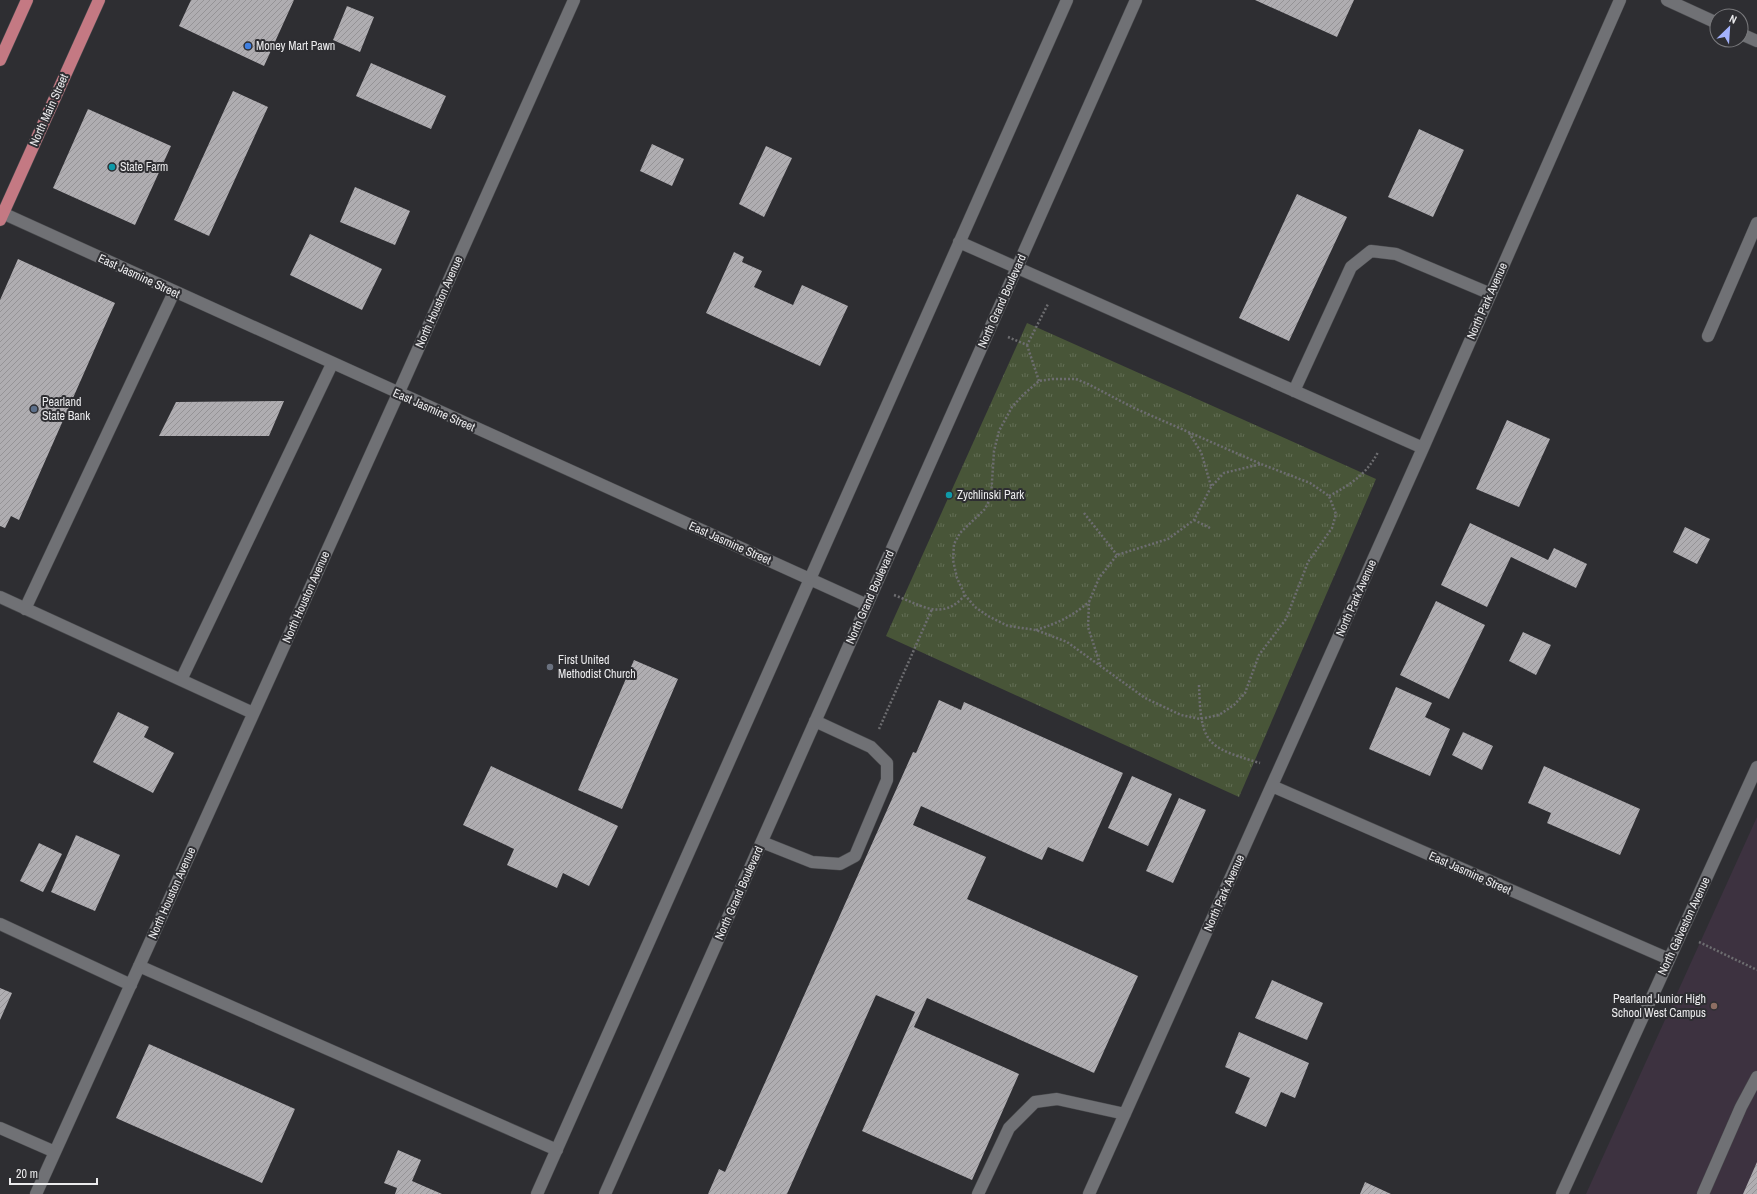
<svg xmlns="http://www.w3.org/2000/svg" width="1757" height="1194" font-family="'Archivo Narrow',sans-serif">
<defs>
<pattern id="park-tufts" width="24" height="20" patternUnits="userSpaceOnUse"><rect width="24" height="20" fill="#485538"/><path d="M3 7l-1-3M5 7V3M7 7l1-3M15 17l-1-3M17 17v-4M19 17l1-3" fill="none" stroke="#636e55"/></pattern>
<pattern id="building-hatch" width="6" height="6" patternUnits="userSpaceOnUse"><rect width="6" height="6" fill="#afadb1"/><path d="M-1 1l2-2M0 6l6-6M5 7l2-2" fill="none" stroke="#959396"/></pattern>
</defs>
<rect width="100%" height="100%" fill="#2e2e32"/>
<path fill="#3d3240" d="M1757,817v377h-171z"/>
<path fill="url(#park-tufts)" d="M1027,323l349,156 -137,318 -353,-161z"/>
<path fill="url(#building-hatch)" d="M191,0h103l-30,66 -85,-40z
M1255,0h99l-17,37z
M347,6l27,11 -14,35 -27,-12z
M371,63l75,33 -15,33 -75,-33z
M233,91l35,16 -59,129 -35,-16z
M88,109l83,37 -36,79 -82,-37z
M1419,129l45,21 -31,67 -45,-20z
M652,144l32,15 -12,27 -32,-15z
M766,146l26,12 -28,59 -25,-13z
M355,187l55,24 -15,34 -55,-23z
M1297,194l50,23 -58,124 -50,-23z
M310,234l72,35 -20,41 -72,-35z
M734,252l10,5 -2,5 20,9 -8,16 39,18 9,-20 46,21 -28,60 -114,-53z
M18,259l97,44 -96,217 -8,-4 -6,12 -5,-2v-226z
M284,401l-15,35h-110l17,-34z
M1507,420l43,19 -31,68 -43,-18z
M1470,523l78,37 6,-12 33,16 -11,24 -65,-31 -24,50 -46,-22z
M1685,527l25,12 -13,25 -24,-12z
M1436,601l49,24 -36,74 -49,-24z
M1523,632l28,13 -15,30 -27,-14z
M634,660l44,19 -56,130 -44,-19z
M1396,687l36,16 -7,14 25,12 -20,47 -61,-27z
M939,700l22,10 3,-8 159,71 -40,89 -35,-15 -6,13 -121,-54 -8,19 73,32 -19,42 171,77 -44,97 -167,-75 -13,29 105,47 -47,106 -110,-49 53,-119 -39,-17 -89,199h-79l11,-25 6,3 188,-420 3,1z
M118,712l31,15 -5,10 30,16 -21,40 -60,-31z
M1463,732l30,14 -11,24 -30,-15z
M491,766l127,60 -29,60 -26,-13 -6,15 -50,-23 7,-16 -51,-24z
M1544,766l96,43 -20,46 -73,-32 4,-10 -23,-10z
M1132,776l40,18 -24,52 -40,-18z
M1179,798l27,12 -33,73 -27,-12z
M76,835l44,20 -25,56 -44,-19z
M39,843l23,11 -19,38 -23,-11z
M1272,980l51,23 -16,37 -52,-22z
M0,988l12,5 -12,27z
M1239,1032l70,31 -14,35 -14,-6 -15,35 -31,-14 15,-35 -25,-11z
M149,1044l146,65 -33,74 -146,-65z
M398,1150l23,10 -9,21 30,13h-47l2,-6 -13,-5z
M1757,1162v32h-14z
M1365,1182l26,12h-31z"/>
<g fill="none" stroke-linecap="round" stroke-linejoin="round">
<g stroke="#494a4d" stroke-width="13">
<path id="minor" d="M1667,0l50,23
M1741,34l16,7
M0,212l867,393
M959,242l464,206
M1708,336l49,-113
M1294,391l57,-124 20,-16 25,3 95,40
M0,597l253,116
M25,609l149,-317
M181,680l151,-316
M1272,786l397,173
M762,842l50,20 28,2 15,-8 32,-76v-17l-16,-16 -56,-26
M0,924l131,61
M139,966l418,184
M0,1128l55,24
M36,1194l362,-800 176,-394
M537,1194l530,-1194
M605,1194l531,-1194
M978,1194l31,-66 26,-26 22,-3 68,15
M1089,1194l334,-746 197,-448
M1562,1194l195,-427
M1703,1194l38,-87 16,-30"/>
</g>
<g stroke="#494a4d" stroke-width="13">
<path id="major" d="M0,60l27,-60
M0,220l99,-220"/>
</g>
<path stroke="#6d6d70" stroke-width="2.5" stroke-dasharray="2 2" stroke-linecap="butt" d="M1008,337l19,8 21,-41
M1027,345l12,36
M1052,379h24l12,5 46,24 127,56 49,19 19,13 7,18 -4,14 -24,34 -22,57 -27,36 -14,38 -11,12 -15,10 -19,4 -19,-4 -36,-17 -78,-56 -31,-12 -28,-4 -20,-10 -13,-9 -10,-12 -8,-17 -4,-18 1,-16 6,-11 25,-24 6,-12 3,-46 5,-20 13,-24 12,-13 15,-13z
M1189,433l12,19 10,34
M1329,496c21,-11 38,-22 49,-44
M1084,513l33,42
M1194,520l16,8
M894,595c27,10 48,27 71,0
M1036,630c22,-7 35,-13 53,-28
M1100,664l-12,-37 1,-25 10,-24 18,-23 51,-16 26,-19 17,-33 13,-14 37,-9
M1199,685c2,58 6,62 61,78
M879,729l53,-120
M1699,942l58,28"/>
<use href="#minor" stroke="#707175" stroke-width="12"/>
<use href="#major" stroke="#c47983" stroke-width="12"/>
</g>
<circle fill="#3f7fe0" stroke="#2e2e32" stroke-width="1.5" cx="248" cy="46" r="4"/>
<g fill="#0f9aa8" stroke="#2e2e32" stroke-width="1.5">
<circle cx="112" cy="167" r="4"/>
<circle cx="949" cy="495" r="4"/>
</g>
<circle fill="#5c6f8a" stroke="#2e2e32" stroke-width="1.5" cx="34" cy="409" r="4"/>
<circle fill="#6b7280" stroke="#2e2e32" stroke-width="1.5" cx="550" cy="667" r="4"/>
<circle fill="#8d6e63" stroke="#2e2e32" stroke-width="1.5" cx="1714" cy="1006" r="4"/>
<g text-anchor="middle" stroke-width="4" stroke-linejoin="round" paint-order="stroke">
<g font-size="12" fill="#ebebed" stroke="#2e2e32" text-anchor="start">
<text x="256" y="50">Money Mart Pawn</text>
<text x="120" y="171">State Farm</text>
<text x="42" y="406">Pearland<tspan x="42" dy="14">State Bank</tspan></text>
<text x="957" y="499">Zychlinski Park</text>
<text x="558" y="664">First United<tspan x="558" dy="14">Methodist Church</tspan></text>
<text x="1706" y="1003" text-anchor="end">Pearland Junior High<tspan x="1706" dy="14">School West Campus</tspan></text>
</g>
<g font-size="12" fill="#ebebed" stroke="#2e2e32">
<text transform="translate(49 110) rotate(-66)" y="4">North Main Street</text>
<text transform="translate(139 276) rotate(25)" y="4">East Jasmine Street</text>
<text transform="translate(1002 301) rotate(-66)" y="4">North Grand Boulevard</text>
<text transform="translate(1487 301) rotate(-66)" y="4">North Park Avenue</text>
<text transform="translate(439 302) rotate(-66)" y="4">North Houston Avenue</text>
<text transform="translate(434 410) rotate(24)" y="4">East Jasmine Street</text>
<text transform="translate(730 543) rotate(24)" y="4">East Jasmine Street</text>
<text transform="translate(306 597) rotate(-66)" y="4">North Houston Avenue</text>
<text transform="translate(870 597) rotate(-66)" y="4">North Grand Boulevard</text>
<text transform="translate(1356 598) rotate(-66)" y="4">North Park Avenue</text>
<text transform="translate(1470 873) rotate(24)" y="4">East Jasmine Street</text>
<text transform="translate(172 893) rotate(-66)" y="4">North Houston Avenue</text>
<text transform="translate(739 893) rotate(-66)" y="4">North Grand Boulevard</text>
<text transform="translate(1224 893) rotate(-66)" y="4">North Park Avenue</text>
<text transform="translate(1684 926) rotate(-65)" y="4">North Galveston Avenue</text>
</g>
</g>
<g transform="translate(1729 28) rotate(25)"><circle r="19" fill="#2e2e32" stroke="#7a7a7d"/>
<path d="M0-3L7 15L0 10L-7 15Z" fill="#a3b2fd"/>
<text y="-6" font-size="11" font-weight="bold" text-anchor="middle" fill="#ebebed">N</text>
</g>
<path d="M10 1178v6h87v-6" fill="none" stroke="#ebebed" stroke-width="2"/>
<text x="16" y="1178" font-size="12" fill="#ebebed" stroke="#2e2e32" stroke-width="3" paint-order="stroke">20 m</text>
</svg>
